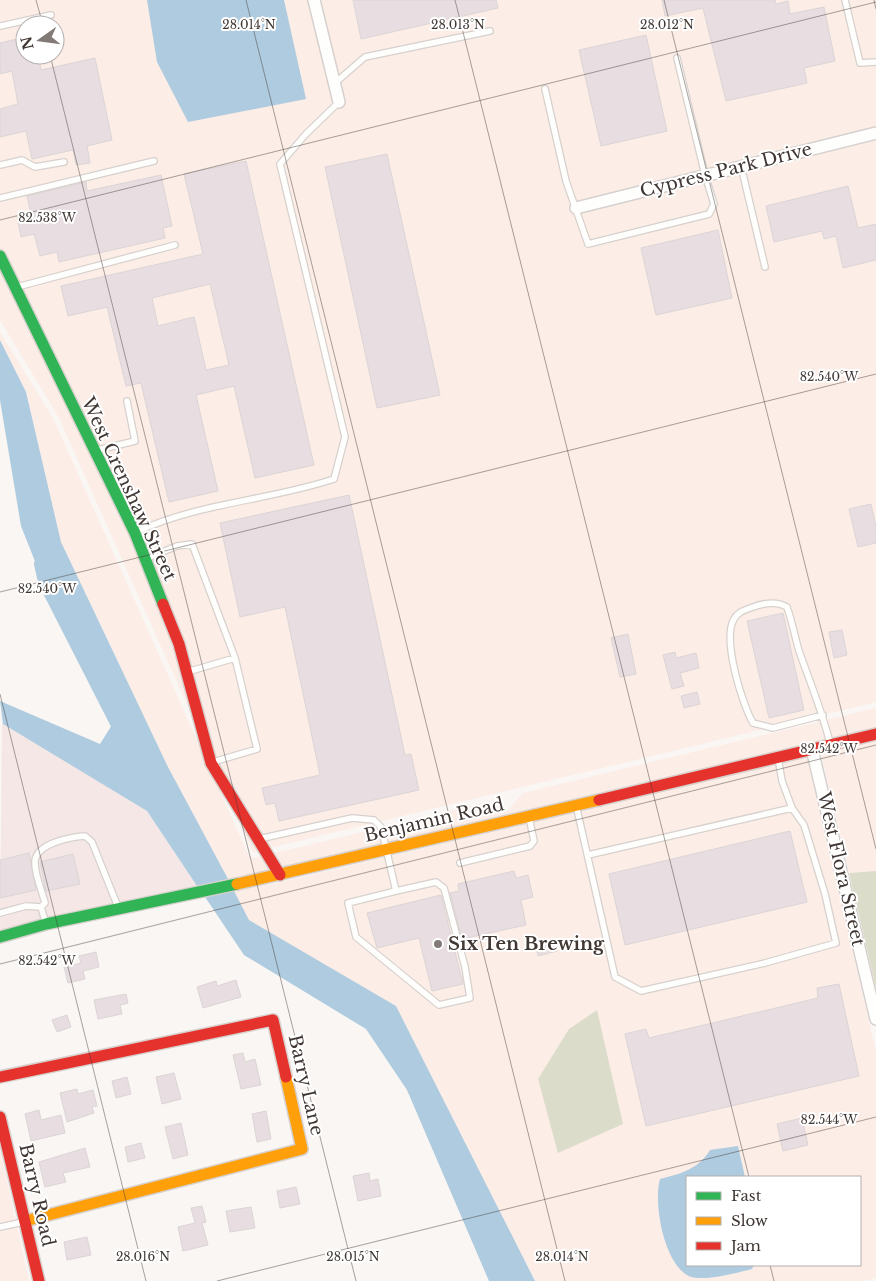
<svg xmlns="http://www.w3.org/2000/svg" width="876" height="1281" font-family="'Libre Baskerville',serif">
<rect width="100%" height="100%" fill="#faf6f4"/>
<path fill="#f5e7e5" d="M2,720l1,4 144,87 50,75 -197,44z"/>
<path fill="#fcede6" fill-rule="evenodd" d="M0,0h876v702l-623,150 -195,-436 -58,-96zM25,25h30v30h-30z
M0,332l53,86 195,436 5,4 8,-2 8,15 -41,8 -60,-112 -107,-225 -35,-150 -26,-52z
M876,708v20l-592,139 -9,-14 212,-51 21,8 15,-17z
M876,741v130l-27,2 -28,-119z
M807,757l69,295v226l-13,3h-328l-139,-275 -147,-86 -15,-29 44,-8zM738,1146l7,31h115v88h-106l-3,4 -60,8 -32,-59 1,-39 25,-7z
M0,1149l29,132h-29z"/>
<path fill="#dcdccb" d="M876,871v117l-27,-115z
M597,1010l26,114 -65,29 -20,-74 31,-50z"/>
<path fill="#aecbdf" d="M147,0h137l22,99 -118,23 -31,-60z
M0,340l26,52 35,150 107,225 60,112 -31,7 -50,-75 -144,-87 -3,-23 100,43 15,-24 -75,-146 -19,-48 -21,-126z
M234,891l15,29 147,86 139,275h-46l-82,-191 -41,-61 -122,-74 -39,-58z
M738,1146l7,31h-58v88h67l-2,4c-16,4 -45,12 -61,8 -27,-10 -38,-74 -31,-98 20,-5 39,-10 50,-29z"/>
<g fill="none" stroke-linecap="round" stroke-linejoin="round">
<path stroke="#aecbdf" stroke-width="12" d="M40,564l4,18 78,153"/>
</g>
<path fill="#e8dde1" stroke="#dbd5d6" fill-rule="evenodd" d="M353,0h143l2,8 -137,31z
M662,0h113l1,4 12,-3 2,13 34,-7 11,54 -31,7 3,15 -81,18 -23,-93 -38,8z
M646,35l21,96 -66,15 -22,-96z
M25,37v18h13l3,15 54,-12 17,82 -25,6 3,17 -14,2 -3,-15 -41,9 -6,-28 -26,6v-28l18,-5 -6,-33 -12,3v-31z
M387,154l53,241 -63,13 -52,-241z
M246,161l68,304 -59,13 -21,-92 -38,9 22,96 -49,11 -28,-119 -15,3 -19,-79 -39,9 -7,-30 142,-32 -19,-80zM210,284l19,81 -23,5 -12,-53 -36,9 -6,-28z
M161,175l11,51 -9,2 2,10 -106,24 -2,-10 -17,4 -6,-22 -13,3 -4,-20 14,-3 -4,-18 59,-14 1,9z
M848,186l10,42 18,-4v36l-33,8 -7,-32 -12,3 -2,-8 -48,11 -8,-36z
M718,230l14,68 -76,17 -15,-67z
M349,495l56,260 6,-1 8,36 -140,31 -4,-18 -9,2 -4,-17 58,-13 -35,-168 -45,10 -20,-94z
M871,504l5,23v16l-18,4 -9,-38z
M783,613l21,97 -35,8 -22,-97z
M842,630l5,25 -13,3 -5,-26z
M628,634l8,40 -16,3 -9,-39z
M675,652l1,6 20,-5 3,15 -19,5 4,13 -12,3 -9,-34z
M697,692l3,12 -16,4 -3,-12z
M790,831l17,71 -182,43 -16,-71z
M29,853l7,37 -36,8v-38z
M73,854l7,30 -34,7 -6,-29z
M514,871l2,7 12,-3 5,22 -12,3 5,25 -64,14 -12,-46 9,-2 -1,-7z
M441,895l22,89 -31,7 -13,-53 -42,10 -10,-35z
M554,941l3,10 -19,5 -2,-10z
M96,952l3,15 -16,4 2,8 -17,4 -4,-16 17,-4 -2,-7z
M236,980l5,17 -38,11 -6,-21 19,-6 1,5z
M839,984l20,92 -213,50 -21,-92 21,-5 3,9 169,-40 -1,-10z
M126,994l2,9 -8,2 2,9 -24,5 -4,-19z
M67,1015l4,12 -14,5 -5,-12z
M243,1053l2,9 10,-3 6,26 -20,4 -8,-34z
M174,1073l7,26 -19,5 -6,-27z
M127,1077l4,17 -15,4 -4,-17z
M77,1089l1,5 15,-4 4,16 -5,1 2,6 -27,9 -7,-29z
M39,1110l2,10 20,-5 4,18 -34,8 -6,-27z
M266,1111l5,28 -14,3 -5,-28z
M802,1118l6,27 -25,6 -6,-27z
M181,1123l7,32 -15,4 -8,-32z
M141,1143l4,15 -17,4 -3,-15z
M85,1148l5,19 -27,6 3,9 -21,5 -6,-25z
M369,1173l1,8 8,-2 3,17 -23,5 -5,-25z
M296,1187l4,17 -20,4 -3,-17z
M202,1206l4,16 -4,1 6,22 -25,6 -5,-24 17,-4 -4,-15z
M251,1207l4,21 -25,4 -4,-21z
M87,1237l4,18 -24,5 -3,-18z"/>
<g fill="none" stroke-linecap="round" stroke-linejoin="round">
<g stroke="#d7d1ce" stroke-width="8">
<path id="lane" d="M845,0l15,63 16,-1
M0,26l51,-11
M335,83l30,-26 125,-26
M545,89l21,92 22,63 121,-30 5,-10 -9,-29 -28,-117
M0,165l22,-5 13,7 29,-5
M741,166l24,101
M0,198l154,-37
M17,287l158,-42
M94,451l41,-10 -8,-40
M136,532c66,-30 131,-31 198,-53l11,-42 -65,-273 26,-30 33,-32
M145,559l32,-13 15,-2 43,114 -48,14
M823,715l-50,13 -20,-5c-11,-19 -31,-84 -19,-104 4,-8 12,-9 19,-12 11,-4 24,-6 34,0 5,14 8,30 12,44 11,31 23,60 31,92
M213,762l44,-13 -22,-91
M576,805l39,172 26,14 124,-28 71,-20 -11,-49 -21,-69 -12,-17 -10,-27 -4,-23
M259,839l93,-21 22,2 7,7 15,64 -48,12 8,34 83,68 31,-7 -5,-31 -21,-79 -8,-6 -40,9
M588,855l204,-47
M460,863l70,-17 4,-5 -5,-24
M41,907l4,-4c-3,-12 -11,-30 -10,-42 2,-18 36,-24 50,-25l7,6 26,65
M0,913l26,-7 15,1 5,17
M0,1227l23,-5"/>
</g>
<g stroke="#d7d1ce" stroke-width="14">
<path id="street" d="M314,0l25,102
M576,208l300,-75
M812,749l64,270"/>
</g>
<g stroke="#d7d1ce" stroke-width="14">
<path id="fast" d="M0,256l135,277 28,71
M0,937l46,-13 191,-40"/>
</g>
<g stroke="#d7d1ce" stroke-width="14">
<path id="slow" d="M237,884l362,-84
M25,1221l277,-72 -16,-72"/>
</g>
<g stroke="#d7d1ce" stroke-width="14">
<path id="jam" d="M163,604l16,40 32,119 69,112
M599,800l277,-66
M0,1077l273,-57 13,57
M0,1117l39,164"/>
</g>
<use href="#lane" stroke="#fefefd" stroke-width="5.5"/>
<use href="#street" stroke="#fefefd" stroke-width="11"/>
<use href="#fast" stroke="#30b455" stroke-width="11"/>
<use href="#slow" stroke="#ff9f0a" stroke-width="11"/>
<use href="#jam" stroke="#e5322d" stroke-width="11"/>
</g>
<path fill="none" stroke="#413834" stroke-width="1" stroke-opacity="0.45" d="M36,0l7,25M246,0l319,1281M455,0l294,1177M664,0l212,849M874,0l2,9M50,55l306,1226M0,220l876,-218M0,592l876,-218M0,694l146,587M0,964l876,-219M770,1265l4,16M217,1281l659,-164"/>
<circle fill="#827a77" stroke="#fff" stroke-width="2" cx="438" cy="944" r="5"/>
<g text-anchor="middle" stroke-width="4" stroke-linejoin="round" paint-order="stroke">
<g font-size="18" fill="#413834" stroke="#fff">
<text transform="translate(726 170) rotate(-14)" y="6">Cypress Park Drive</text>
<text transform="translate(129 489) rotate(65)" y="6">West Crenshaw Street</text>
<text transform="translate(434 820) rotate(-13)" y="6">Benjamin Road</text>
<text transform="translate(841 869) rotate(77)" y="6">West Flora Street</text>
<text transform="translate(306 1085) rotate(77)" y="6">Barry Lane</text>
<text transform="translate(37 1195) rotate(77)" y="6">Barry Road</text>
</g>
<g font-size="18" font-weight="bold" fill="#413834" stroke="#fff" text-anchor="start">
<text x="448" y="950">Six Ten Brewing</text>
</g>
</g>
<g font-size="12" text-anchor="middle" fill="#413834" stroke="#fff" stroke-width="4" stroke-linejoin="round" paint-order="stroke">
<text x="249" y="29">28.014°N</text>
<text x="458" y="29">28.013°N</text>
<text x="667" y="29">28.012°N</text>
<text x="47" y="222">82.538°W</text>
<text x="829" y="381">82.540°W</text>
<text x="47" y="593">82.540°W</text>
<text x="829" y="753">82.542°W</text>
<text x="47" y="965">82.542°W</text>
<text x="829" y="1124">82.544°W</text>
<text x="143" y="1261">28.016°N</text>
<text x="353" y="1261">28.015°N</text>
<text x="562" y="1261">28.014°N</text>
</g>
<rect x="686" y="1176" width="175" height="90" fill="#ffffff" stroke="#b3afae"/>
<rect x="696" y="1192" width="25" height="8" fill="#30b455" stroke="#b3afae"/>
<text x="731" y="1201" font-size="15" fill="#413834">Fast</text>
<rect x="696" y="1217" width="25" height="8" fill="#ff9f0a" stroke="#b3afae"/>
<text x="731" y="1226" font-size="15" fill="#413834">Slow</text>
<rect x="696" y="1242" width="25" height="8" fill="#e5322d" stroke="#b3afae"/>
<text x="731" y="1251" font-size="15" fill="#413834">Jam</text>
<g transform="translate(40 40) rotate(256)"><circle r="24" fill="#ffffff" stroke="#b3afae"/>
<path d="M0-4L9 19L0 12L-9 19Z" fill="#827a77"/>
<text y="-8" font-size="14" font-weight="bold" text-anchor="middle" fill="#413834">N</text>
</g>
</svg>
